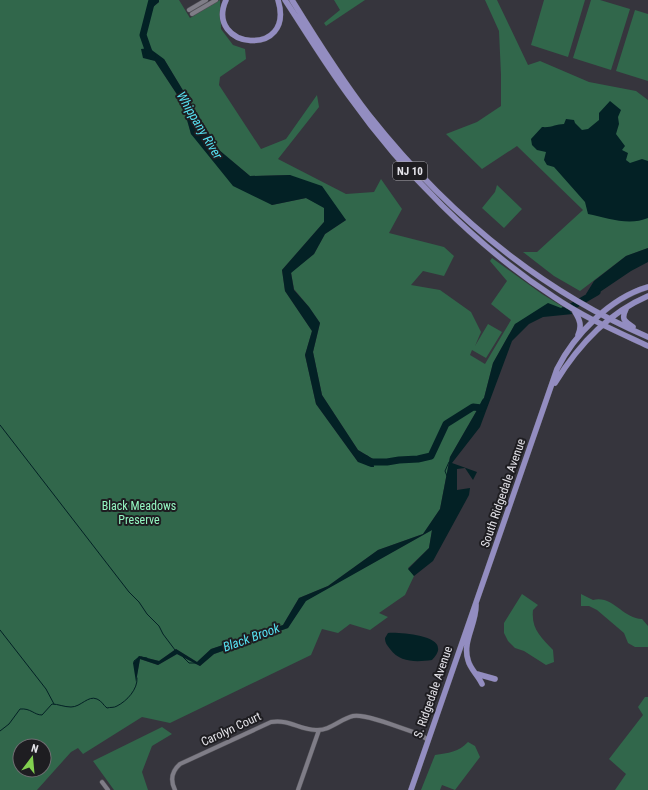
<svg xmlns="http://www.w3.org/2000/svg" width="648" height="790" font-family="'Roboto Condensed',sans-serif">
<rect width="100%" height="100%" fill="#36353d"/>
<path fill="#31674b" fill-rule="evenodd" d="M0,0h151l-3,11 11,-9v-2h20l11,18 30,-18 1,29 12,16 12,4 1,10 -26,18 -1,8 42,64 25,-10 31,-44 2,12 -41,52 68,35 28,-2 7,-13 21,30 -13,24 55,14 10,9 -10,20 -21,-5 -12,14 29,5 31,22 10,20 -6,14 13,-22 14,8 -16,26 -14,-8 -2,5 15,9 26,-44 -20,-16 16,-23 -17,-20 2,-3 50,36 21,13 -2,2 -46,15 -22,39 -9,35 -34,59 -10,52 -17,25 -45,16 -50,36 -29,12 -16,27 -72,24 -14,13 -21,-13 -17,12 -20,-5 -3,24 4,-21 18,6 19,-11 23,12 14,-12 74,-26 17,-27 127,-71 -3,18 -21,20 6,8 -9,19 -26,18 9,4 -18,13 -20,-6 -12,9 -16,-4 -11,26 -141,68 -28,-6 -59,37 -5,-6 -7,4 -34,38h-37zM164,59l55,91 31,26 40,-1 56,45 -21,14 -11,20 -23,18 3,17 15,18 11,16 -7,29 9,43 36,55 15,9 -15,3 -42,-58 -11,-49 7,-24 -27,-40 -3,-21 42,-48v-15l-18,-9 -34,7 -81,-71 -9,-32 -27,-41zM20,746h24v24h-24z
M334,0h31l-39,26 -2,-3 16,-13z
M485,0h12l31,65 12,-4 49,21 47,9 12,9v148l-22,8 -46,35 -26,-15 -31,-24h14l46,-42 -66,-64 -35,23 -36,-35 31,-12 24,-16v-31l-2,-44z
M544,0h41l-17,57 -37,-12z
M591,0h9l30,9 -19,61 -38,-12z
M635,10l13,4v67l-32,-10z
M497,185l25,24 -18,19 -22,-20 13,-16z
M522,594l16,11 -5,5c-2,19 8,27 20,40l1,12 -8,3 -22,-14 -9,-3 -7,-7 -4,-8v-10z
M581,594l12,6c20,-5 30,19 49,19l6,7v21h-13l-7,-4 -4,-10 -27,-23 -8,-4h-8z
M645,697h3v93h-33l11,-16 -17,-15 34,-44 -5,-8z
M162,727l10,7 -20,12 -10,26 6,18h-34l-21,-29z
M468,742l7,4 5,11 -25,33 -13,-5 -2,5h-19l14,-35c13,-2 24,-3 33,-13z"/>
<path fill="#032125" d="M151,0h8v2l-12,10z
M149,48l15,11 55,91 31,26 40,-1 32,11 24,34 -21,14 -11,20 -23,19 3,17 15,17 11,16 -7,29 9,43 36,55 15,9 1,8h-3l-13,-5 -42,-58 -11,-49 7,-24 -27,-40 -3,-21 42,-48v-14l-18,-10 -34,7 -39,-19 -42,-52 -9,-32 -27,-41 -12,-3 -2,-9z
M610,101l11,9 -3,7 1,7 -3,10 9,12 -3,4 6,3 -2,7 4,3 12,-4 6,2v57c-19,8 -41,0 -60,-4l-3,-12 -31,-35 -7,-2 -3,-5 2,-8 -9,-2 -5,-5 -1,-6 11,-12c9,1 14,-3 22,-3l2,-5 8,1 1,3 7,7 6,-1 11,-9v-7z
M648,248v14l-17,9 -40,27 -5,-4 8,-13 32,-25z
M548,303l13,5 2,-1 10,7 -30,3 -14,7 -17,17 -32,86 -28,36 25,9 -4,8 -8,-12 -8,1v21l13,-2 -1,7 -36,66 -19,15 -6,-7 21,-21 3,-18 -126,71 -18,27 -74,26 -14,12 -23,-12 -19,11 -18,-6 -4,23 -3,-19 6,-7 20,5 17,-12 21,13 14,-13 72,-24 16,-27 29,-12 50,-36 45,-16 17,-25 10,-52 34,-59 9,-35 22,-39z
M388,633c10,-1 50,2 50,15 1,4 -3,9 -6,12 -15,2 -32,3 -42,-11 -3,-4 -5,-6 -5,-11z"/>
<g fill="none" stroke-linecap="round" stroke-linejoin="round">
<path stroke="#032125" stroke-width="1" d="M0,425l129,167 10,10 8,12 12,12 4,8 12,16
M447,476l-2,-5 4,-9
M0,630l46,59 8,15
M141,657l6,1
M183,657l6,6h7
M134,663v-2l4,-3
M0,731l9,-7 11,-15c11,-1 14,6 22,6l10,-11c6,0 12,3 19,3 10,0 17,-12 26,-8 5,2 6,6 10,9 3,-1 7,0 10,-2 10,-5 21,-17 20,-28"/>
<path stroke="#032125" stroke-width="7" d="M152,56l-2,-1 -7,-20 9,-35
M566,310l31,-18
M366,459l3,3h18l12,-2 19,-1 13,-3 15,-32 27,-17 9,1 3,-6"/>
<g stroke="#525157" stroke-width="5">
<path id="minor" d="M189,10l17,-10
M192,14l24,-14
M102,782l6,8
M175,790c-5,-10 -3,-19 5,-26l91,-42c19,-3 28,8 45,8 14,1 24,-11 37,-14 13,-3 53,14 68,19l7,5
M298,790l21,-60"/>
</g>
<g stroke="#525157" stroke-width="6">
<path id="major" d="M226,0c-22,49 70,59 52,0
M285,0c21,32 41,65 64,96 54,76 127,150 205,201 29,20 62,34 94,49
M292,0c24,39 49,79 77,115 76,96 166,173 279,222
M626,309c-5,10 -2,12 7,18
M575,312c5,8 7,14 3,23
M555,383c22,-36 53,-70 93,-87
M476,604c1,19 -14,37 -8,56 2,9 10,15 14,24
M477,674l18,5
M411,790l146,-421c17,-34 53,-71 91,-82"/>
</g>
<use href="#minor" stroke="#7f7d87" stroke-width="4"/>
<use href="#major" stroke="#938dc1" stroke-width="5.5"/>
</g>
<g text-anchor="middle" stroke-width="4" stroke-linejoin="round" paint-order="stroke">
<rect fill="#1e1d21" stroke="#a9a8ae" stroke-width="1" x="393" y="162" width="34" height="18" rx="3"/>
<g font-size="11" font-weight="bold" fill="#e5e4ea">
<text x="410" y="175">NJ 10</text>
</g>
<g font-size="12" fill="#e5e4ea" stroke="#1e1d21">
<text transform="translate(503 493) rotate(-71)" y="4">South Ridgedale Avenue</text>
<text transform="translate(433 692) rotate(-71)" y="4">S. Ridgedale Avenue</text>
<text transform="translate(231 729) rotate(-25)" y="4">Carolyn Court</text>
</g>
<g font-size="12" fill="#95f7c2" stroke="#1e1d21">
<text x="139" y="510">Black Meadows<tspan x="139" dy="14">Preserve</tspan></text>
</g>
<g font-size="13" font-style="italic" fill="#56e1f1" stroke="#1e1d21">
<text transform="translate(200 125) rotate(59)" y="5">Whippany River</text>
<text transform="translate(251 637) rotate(-20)" y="5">Black Brook</text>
</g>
</g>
<g transform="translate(32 758) rotate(16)"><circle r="19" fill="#1e1d21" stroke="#6e6d71"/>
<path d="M0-3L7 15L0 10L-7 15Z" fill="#82d04f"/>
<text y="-6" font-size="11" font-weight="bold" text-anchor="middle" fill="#e5e4ea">N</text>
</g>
</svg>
